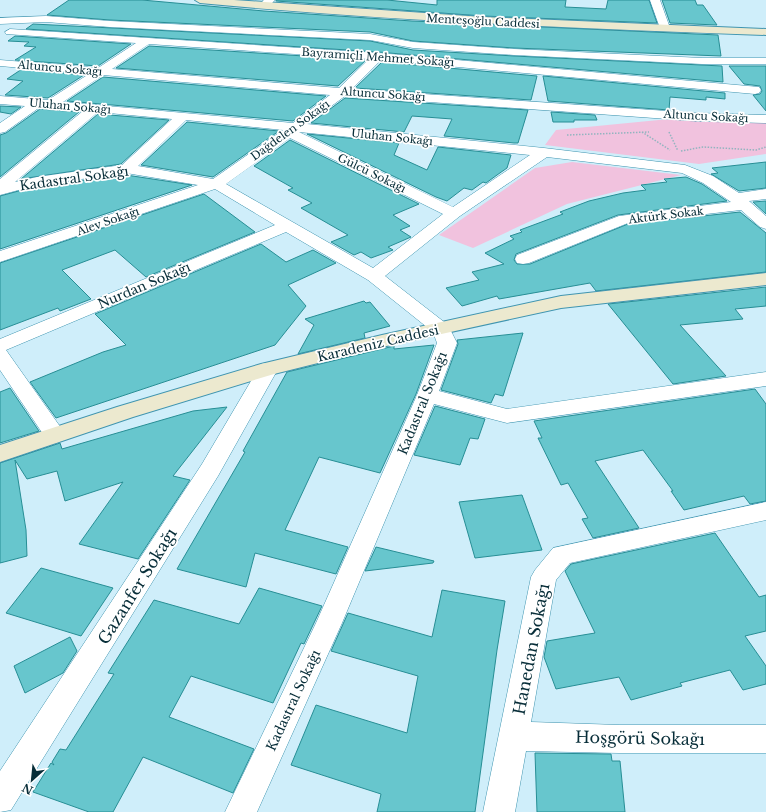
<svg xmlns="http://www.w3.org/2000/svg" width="766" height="812" font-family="'Libre Baskerville',serif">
<rect width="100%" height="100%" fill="#cfeefa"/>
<path fill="#f1c2de" d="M669,119l97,3v32l-67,10 -154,-19 11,-15z
M572,162l109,13 -114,29 -94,44 -34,-13 96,-67z"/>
<path fill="#67c6cd" stroke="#278e95" d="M69,0h73l122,11 148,10 306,14 3,21 -207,-8 -101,-7 -43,-9 -260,-12 -63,-5z
M276,0h111l50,5v-5h129l-1,7 41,2 2,-9h41l8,23 -174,-7 -207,-15z
M662,0h33l2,5h6l14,20 -47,-2z
M33,24l337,17 43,9 101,6 208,10 1,16 -345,-30 -352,-23z
M15,36l116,8 -33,22 -83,-6 21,-13 -12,-1 5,-4 -21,-1z
M149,46l217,14 -28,26 -222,-18z
M382,62l155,14 -6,24 -176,-12z
M729,66h37v45l-13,-16 7,-1 2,-3 -2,-5 -16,-2z
M22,69l62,6 -36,23 -43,-3 18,-14 -16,-2z
M543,76l182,17v6l-19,-2v3l-36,-3 -1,13 -121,-9z
M103,77l223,19 -33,25 -226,-20z
M345,98l183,12 -10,33h-4l-70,-7 8,-17 -40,-3 -8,16 -93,-9z
M0,106l21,1 -10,7 -11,-2z
M40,109l39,3 -79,65v-42l6,-2z
M551,112l44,3 2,5h-23v2h-21z
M98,114l71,6 -48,44 -100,15z
M187,122l92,9 -66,46 -72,-12z
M307,134l92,9 -5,12 33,15 11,-23 73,8 -4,13 -10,7 -11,8 -3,-1 -11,8 -8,-2 -17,13 -11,-4z
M290,140l129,64 -26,11 17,11 -10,4 11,7 -23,10 5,3 -22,8 -10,-6 -7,3 -23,-13 17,-7 -47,-27 11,-5 -24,-13 5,-2 -39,-22z
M766,162v26l-27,3 -28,-17 7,-1 -6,-5z
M126,175l66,10 -192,64v-53l37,-10z
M686,177l16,7 25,17 -109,14 -102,39 -2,6 3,4h13l98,-40 112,-12 26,21v39l-170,19 -6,-8 -91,16 -2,-3 -35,10 -16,-18 33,-8 -7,-8 32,-8 -19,-11 29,-14 -4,-3 12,-4 -2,-2 43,-16 -3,-2 29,-11 34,-8 23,-3 -5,-5 26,-3 -3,-3z
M204,194l51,38 -109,45 -31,-27 -53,20 29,29 -31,12 -2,-3 -58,22v-67z
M766,201v13l-13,-12z
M261,244l25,18 27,-12 23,13 -48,22 18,21 -31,39 -219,73 -26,-36 73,-30 23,-7 -31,-31z
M766,287v19l-31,3 8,10 -63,6 46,51 -53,8 -65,-80z
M364,301l2,2 4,-1 20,24 -26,7 1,5 -67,16 16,-29 -9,-6z
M523,333l-20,63 -8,-2 -4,9 -50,-13 17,-46 -1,-4z
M434,345l-18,49 -36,79 -61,-16 -34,73 63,17 -12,27 -81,-21 -9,34 -69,-18 68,-117 -2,-1 44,-79 107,-26v3z
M10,388l29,43 -39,12v-51z
M755,389l11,15v97l-16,3 -6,-8 -60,14 -13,-19h2l-30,-41 -48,11 44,67 -46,10 -11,-19 6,-1 -20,-35 -7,2 -23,-47h4l-8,-17z
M435,406l50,13 -7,20 -8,-1 -10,27 -46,-10z
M227,407l-54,69 17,4 -52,79 -59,-15 44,-62 -58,19 -8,-30 -30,8 -12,-19 11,70 1,26 -27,7v-100l60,-20 2,6 131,-38z
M522,495l20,55 -67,8 -16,-56z
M715,533l44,64 7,-2v36l-21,5 21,30v18l-23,6 -13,-20 -50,13 2,3 -51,14 -12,-23 -63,12 -12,-32 3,-16 48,-8 -30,-62 6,-7z
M376,547l58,14 -1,2 -68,8z
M41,568l72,20 -32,48 -75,-23z
M259,588l63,18 -18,38 -3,-1 -28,60 -82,-27 -22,41 85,32 -21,44 -90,-36 -30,55h-24l-56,-20 18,-29 3,2 -2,-3 8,-13 6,1 48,-76 -6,-1 46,-73 85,24z
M442,590l63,11 -8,49 -22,162h-98l4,-18 -90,-29 25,-60 91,28 11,-57 -87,-25 17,-38 84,24z
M70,637l7,14 -14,22 -38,20 -11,-27z
M535,753l76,1 1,7h8l5,51h-88z"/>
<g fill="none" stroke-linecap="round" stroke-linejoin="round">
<g stroke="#4095b0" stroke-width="1">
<path id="street" d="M264,0h11l-8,8h-8l-1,-2z
M650,0h10l10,28 -1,2 -4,1 -5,-3z
M46,16l64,5 260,13 43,8 101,7 188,9h64v6h-64l-188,-9 -101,-7 -43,-8 -260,-13 -64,-5 -46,2v-6z
M10,29l368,24 381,34 2,3 -2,3 -4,1 -374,-34 -29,29 344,24 70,2v8l-70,-2 -351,-25 -38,28 237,24 141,17 28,11 26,17 27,-4v10l-17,2 17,15v13l-6,-2 -19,-17 -113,13 -99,40 -6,1 -6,-1 -2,-4 2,-4 102,-39 112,-14 -28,-19 -21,-10 -135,-16 -87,59 -75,60 63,49 9,18 -18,48 68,18 259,-37v14l-259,37 -73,-19 -92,219 -85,189h-32l91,-189 101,-228 20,-52 -4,-11 -65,-52 -82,-48 -280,118 60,85 -3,5 -8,3 -8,-3 -47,-70v-31l275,-114 -60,-36 -215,73v-11l198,-66 -72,-12 -89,12 -37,10v-16l83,-68 -43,-4 -35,25 -5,1v-10l25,-17 -25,-2v-8l48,4 41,-26 -89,-8v-6l98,8 38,-25 -130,-9 -1,-2zM149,44l220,15 -30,29 -227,-19zM103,75l227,20 -37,28 -230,-21zM98,112l74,7 -50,46 -85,12 -22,5zM186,120l97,10 -70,49 -75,-13zM299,132l231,23 -77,52zM290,138l153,76 -70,54 -147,-84z
M268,363l7,1 3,5 -60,107 -207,334 -11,2v-41l202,-307 59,-100z
M766,502v18l-196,43 -14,17 -25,142 88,3h147v28h-147l-93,-2 -11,61h-32l48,-235 4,-7 18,-22z"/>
</g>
<g stroke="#4095b0" stroke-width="2">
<path id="secondary" d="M195,0h39l249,17 283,12v6c-189,-7 -378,-14 -566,-32z
M766,273v12l-205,23 -179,39 -108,27 -141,43 -133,45v-17l117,-38 144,-43 121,-29 179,-39z"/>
</g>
<path stroke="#92b4bf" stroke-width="1.5" stroke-dasharray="1.5 1.5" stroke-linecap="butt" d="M642,132l28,18
M669,132l9,19
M567,135l82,-3
M681,151l22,-4 53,3 10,-3"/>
<use href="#street" fill="#fff" fill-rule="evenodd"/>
<use href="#secondary" fill="#ece9cf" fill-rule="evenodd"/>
</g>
<g text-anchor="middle" stroke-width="3.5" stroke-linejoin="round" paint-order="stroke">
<g font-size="11" fill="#072d38" stroke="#fff">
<text transform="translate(483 21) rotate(3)" y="4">Menteşoğlu Caddesi</text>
<text transform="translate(378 57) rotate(4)" y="4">Bayramiçli Mehmet Sokağı</text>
<text transform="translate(60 68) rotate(5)" y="4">Altuncu Sokağı</text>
<text transform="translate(383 94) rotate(4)" y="4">Altuncu Sokağı</text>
<text transform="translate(70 106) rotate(5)" y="4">Uluhan Sokağı</text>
<text transform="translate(706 116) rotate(3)" y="4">Altuncu Sokağı</text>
<text transform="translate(290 130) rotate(-36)" y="4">Dağdelen Sokağı</text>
<text transform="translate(392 137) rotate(6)" y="4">Uluhan Sokağı</text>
<text transform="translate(372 173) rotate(26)" y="4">Gülcü Sokağı</text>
<text transform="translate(666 215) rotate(-7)" y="4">Aktürk Sokak</text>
<text transform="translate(108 221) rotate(-19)" y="4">Alev Sokağı</text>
</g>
<g font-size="13" fill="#072d38" stroke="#fff">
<text transform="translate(74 178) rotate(-8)" y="5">Kadastral Sokağı</text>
<text transform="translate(144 285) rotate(-23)" y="5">Nurdan Sokağı</text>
<text transform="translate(378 343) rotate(-13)" y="5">Karadeniz Caddesi</text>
<text transform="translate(422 403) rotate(-68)" y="5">Kadastral Sokağı</text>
<text transform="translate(293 700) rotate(-65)" y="5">Kadastral Sokağı</text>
</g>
<g font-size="16" fill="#072d38" stroke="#fff">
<text transform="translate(137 586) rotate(-58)" y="6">Gazanfer Sokağı</text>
<text transform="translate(531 649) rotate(-79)" y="6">Hanedan Sokağı</text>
<text transform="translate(640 738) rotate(1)" y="6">Hoşgörü Sokağı</text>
</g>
</g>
<g transform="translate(32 780) rotate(207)" stroke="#ffffff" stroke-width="3" paint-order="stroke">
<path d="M0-3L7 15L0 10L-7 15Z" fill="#072d38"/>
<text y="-6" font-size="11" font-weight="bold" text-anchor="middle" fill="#072d38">N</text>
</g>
</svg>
